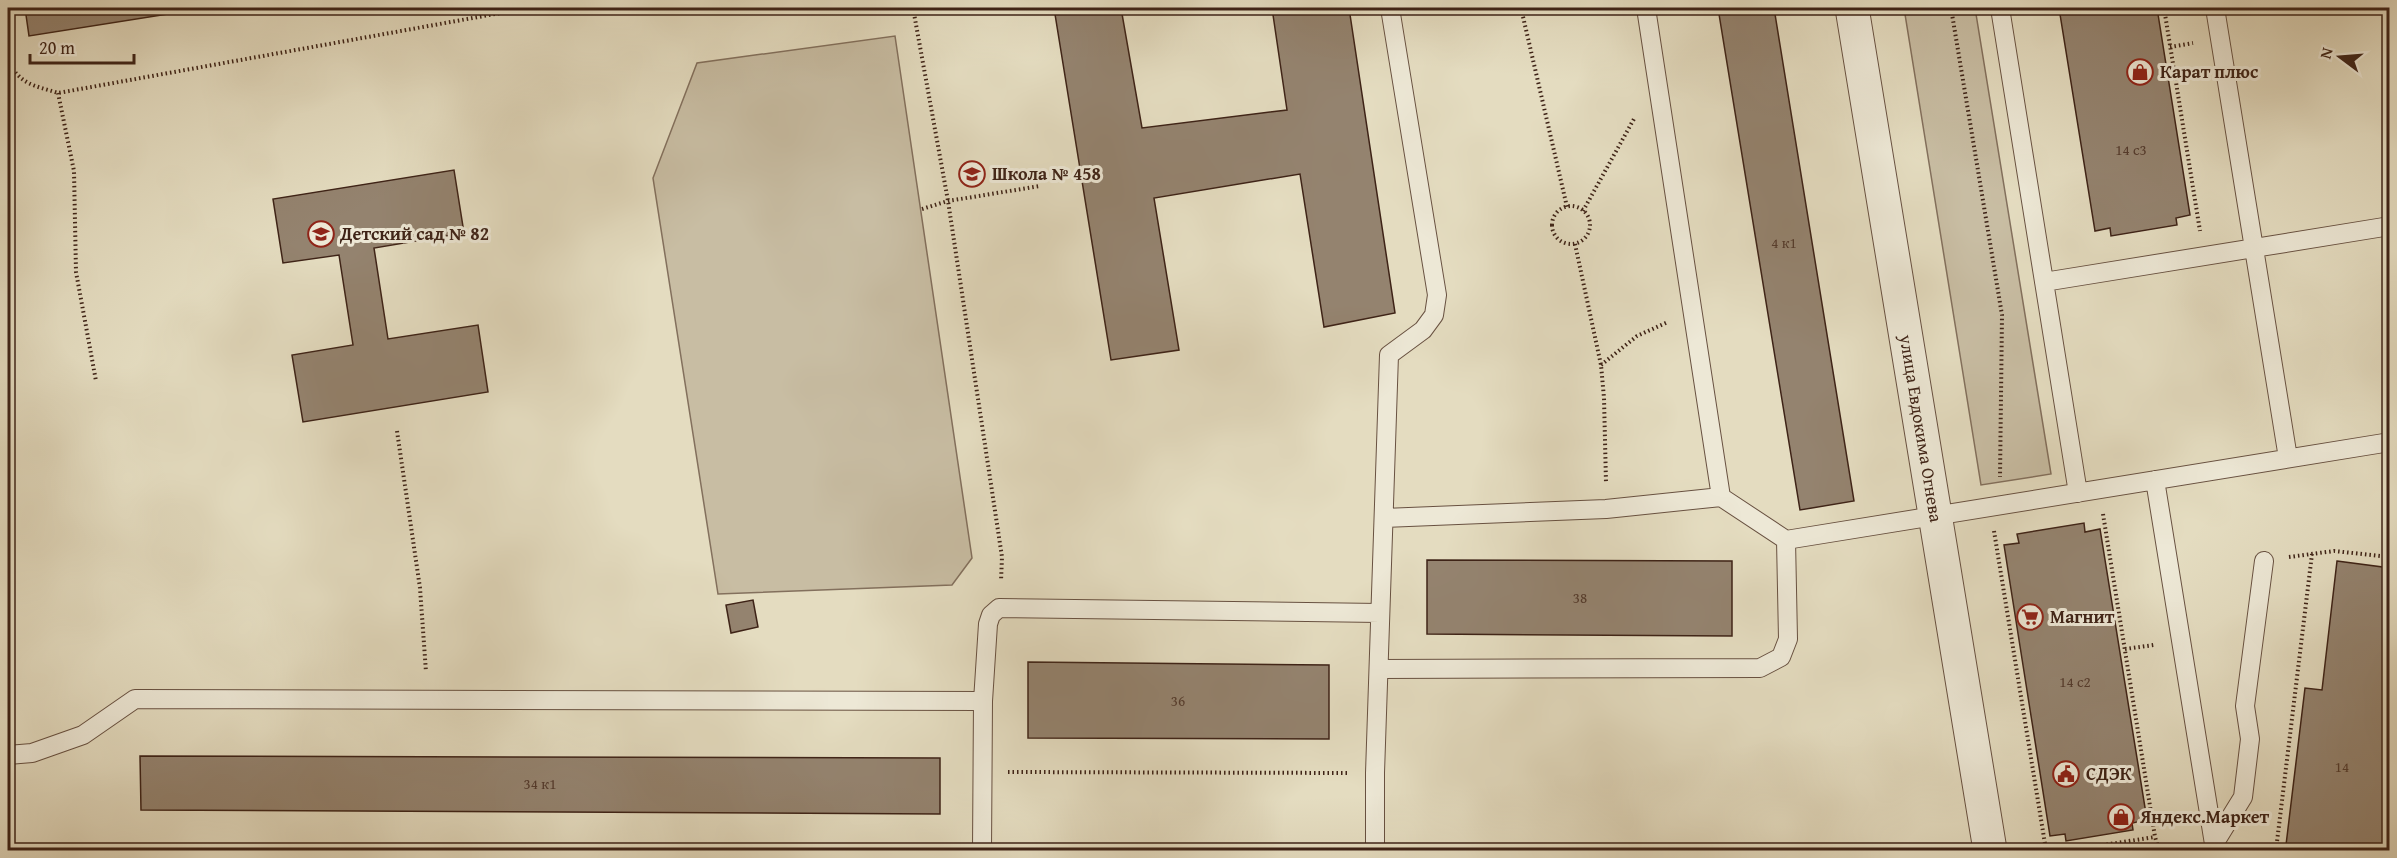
<svg xmlns="http://www.w3.org/2000/svg" width="2397" height="858" font-family="'Gentium Book Plus',serif">
<rect width="100%" height="100%" fill="#e4dcc0"/>
<filter id="stains"><feTurbulence type="fractalNoise" baseFrequency=".00333" numOctaves="4"/><feColorMatrix values="0 0 0 0 .2 0 0 0 0 .09 0 0 0 0 .02 0 0 0 .5 -.17"/></filter>
<radialGradient id="worn" r=".72"><stop offset=".6" stop-color="#630" stop-opacity="0"/><stop offset="1" stop-color="#630" stop-opacity=".3"/></radialGradient>
<path fill="#c8bda3" stroke="#83705d" stroke-width="1.5" d="M1904,8h71l76,466 -70,11z
M895,36l77,522 -20,27 -234,9 -65,-416 44,-115z"/>
<path fill="#94836f" stroke="#3e2317" stroke-width="1.5" d="M25,8h181l-177,28z
M1054,8h67l21,120 145,-18 -15,-102h77l46,305 -71,14 -24,-153 -146,24 25,152 -68,10z
M1718,8h56l80,493 -54,9z
M2059,8h98l33,207 -14,3 1,7 -66,11 -1,-8 -15,3z
M454,170l10,63 -90,15 14,91 90,-14 10,67 -185,30 -11,-67 61,-10 -14,-90 -56,8 -10,-64z
M2084,523l1,9 15,-3 47,291 -15,3 1,7 -67,11 -1,-7 -15,2 -46,-291 15,-2 -2,-9z
M1427,560l305,1v75l-305,-2z
M2337,561l53,7v282h-58l-46,-5 19,-157 17,2z
M753,600l5,27 -27,6 -5,-28z
M1028,662l301,3v74l-301,-1z
M140,756l800,2v56l-799,-4z"/>
<g fill="none" stroke-linecap="round" stroke-linejoin="round">
<g stroke="#685141" stroke-width="20">
<path id="service" d="M1646,8l75,489
M2000,8l78,485
M2215,8l73,450
M2044,282l346,-56
M2155,480l59,364 -1,6
M1384,518l222,-9 115,-12 65,43 604,-98
M1379,669l381,-1 21,-11 7,-18 -2,-99
M8,755l24,-2 51,-18 52,-36 848,2
M2214,844l29,-47 7,-58 -5,-33 19,-145
M982,850l1,-149 5,-77 3,-9 8,-7 381,5
M1375,850v-77l14,-418 34,-25 11,-15 3,-20 -47,-287"/>
</g>
<g stroke="#685141" stroke-width="35">
<g id="minor">
<path id="s1" d="M1852,8l138,842"/>
</g>
</g>
<path stroke="#3e2317" stroke-width="4" stroke-dasharray="1.5 3" stroke-linecap="butt" d="M913,8l35,193 54,356 -1,24
M1521,8l46,199
M1951,8l51,307 -2,162
M2164,8l36,223
M2170,47l23,-4
M8,61c13,24 25,24 50,32l470,-85
M58,93l16,78 2,101 20,109
M1552 225a19 19 0 1 1 38 0a19 19 0 1 1-38 0Z
M922,209l26,-8 92,-15
M1583,211l52,-94
M1575,244l26,121 3,33 2,85
M1601,365l36,-29 31,-14
M397,431l23,157 6,84
M2103,514l52,323 4,13
M1994,531l52,319
M2289,557l45,-6 56,6
M2125,649l29,-4
M1008,772l340,1
M2071,850l84,-13
M2173,850l13,-2
M2276,850l36,-296"/>
<use href="#service" stroke="#ede8d6" stroke-width="18"/>
<use href="#minor" stroke="#ede8d6" stroke-width="33"/>
</g>
<defs>
<g id="shop-ring" transform="scale(1.35)"><circle r="9.5" fill="#ede8d6" stroke="#8f2418" stroke-width="1.5"/><path d="M-5-2.5h2.3a2.7 3.5 0 0 1 5.4 0H5L5.5 6h-11ZM-1.5-2.5h3a1.5 2.3 0 0 0-3 0Z" fill="#8f2418"/></g>
<g id="school-ring" transform="scale(1.35)"><circle r="9.5" fill="#ede8d6" stroke="#8f2418" stroke-width="1.5"/><path d="M0-5L7-2L0 1L-7-2ZM-4 1L0 2.5L4 1V4Q0 6-4 4Z" fill="#8f2418"/></g>
<g id="supermarket-ring" transform="scale(1.35)"><circle r="9.5" fill="#ede8d6" stroke="#8f2418" stroke-width="1.5"/><path d="M-6-5.5h2.5l.6 2H6L4.5 2H-2.5L-4.4-4H-6ZM-1.5 3.2a1.3 1.3 0 1 0 .1 0ZM3 3.2a1.3 1.3 0 1 0 .1 0Z" fill="#8f2418"/></g>
<g id="civic-ring" transform="scale(1.35)"><circle r="9.5" fill="#ede8d6" stroke="#8f2418" stroke-width="1.5"/><path d="M-.6-6.5H3V-4.5H.6V-3L4-1V1h2V6H-6V1h2V-1L-.6-3ZM-1.2 2.5V6h2.4V2.5Z" fill="#8f2418"/></g>
</defs>
<g fill-rule="evenodd">
<use href="#shop-ring" x="2140" y="72"/>
<use href="#school-ring" x="972" y="174"/>
<use href="#school-ring" x="321" y="234"/>
<use href="#supermarket-ring" x="2030" y="617"/>
<use href="#civic-ring" x="2066" y="774"/>
<use href="#shop-ring" x="2121" y="817"/>
</g>
<g text-anchor="middle" stroke-width="6" stroke-linejoin="round" paint-order="stroke">
<g font-size="15" fill="#543b2d">
<text x="2131" y="155">14 с3</text>
<text x="1784" y="248">4 к1</text>
<text x="1580" y="603">38</text>
<text x="2075" y="687">14 с2</text>
<text x="1178" y="706">36</text>
<text x="2342" y="772">14</text>
<text x="540" y="789">34 к1</text>
</g>
<g font-size="18" font-weight="bold" fill="#3e2317" stroke="#ede8d6" text-anchor="start">
<text x="2160" y="78">Карат плюс</text>
<text x="992" y="180">Школа № 458</text>
<text x="340" y="240">Детский сад № 82</text>
<text x="2050" y="623">Магнит</text>
<text x="2086" y="780">СДЭК</text>
<text x="2140" y="823">Яндекс.Маркет</text>
</g>
<g font-size="18" fill="#3e2317" stroke="#ede8d6">
<text dy="6" stroke="none"><textPath href="#s1" startOffset="426">улица Евдокима Огнева</textPath></text>
</g>
</g>
<rect width="2397" height="858" fill="none" stroke="#e4dcc0" stroke-width="30"/>
<rect x="9" y="9" width="2379" height="840" fill="none" stroke="#3e2317" stroke-width="3"/>
<rect x="15" y="15" width="2367" height="828" fill="none" stroke="#3e2317" stroke-width="1.5"/>
<g transform="translate(2340 57) rotate(286)" stroke="#ede8d6" stroke-width="4.5" paint-order="stroke">
<path d="M0-4.5L10 22L0 15L-10 22Z" fill="#3e2317"/>
<text y="-9" font-size="16" font-weight="bold" text-anchor="middle" fill="#3e2317">N</text>
</g>
<path d="M30 54v9h104v-9" fill="none" stroke="#3e2317" stroke-width="3"/>
<text x="39" y="54" font-size="18" fill="#3e2317" stroke="#ede8d6" stroke-width="4.5" paint-order="stroke">20 m</text>
<rect width="100%" height="100%" filter="url(#stains)"/>
<rect width="100%" height="100%" fill="url(#worn)"/>
</svg>
